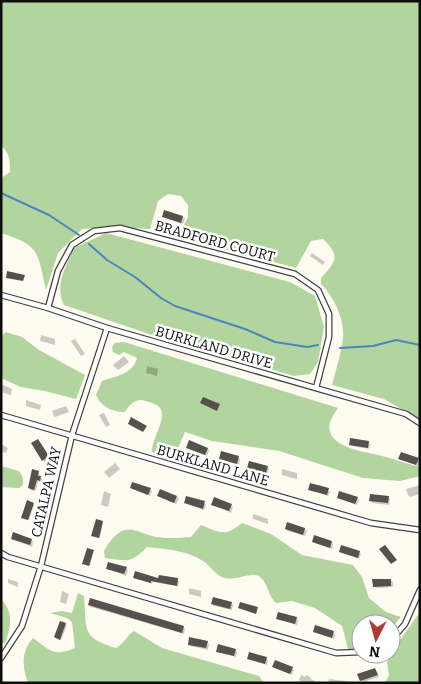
<svg xmlns="http://www.w3.org/2000/svg" width="421" height="684" font-family="Bitter,serif">
<rect width="100%" height="100%" fill="#fefcf1"/>
<path fill="#b2d49e" d="M1,1h419v419l-36,-21 -52,-14c4,-15 9,-31 11,-47 2,-18 -9,-41 -22,-54v-6c15,-16 20,-22 2,-39l-12,2 -15,27 -113,-30 -4,-4 9,-17v-12l-7,-9 -13,-2 -10,7 -8,28 -41,-2 -27,2 -24,24 -12,37c-9,-38 -5,-44 -45,-57v-55l9,-6c0,-10 0,-20 -9,-26z
M106,233l184,49 25,14 9,31 -6,35 -8,12 -16,2 -142,-41 -88,-30c-10,-20 2,-38 10,-57z
M6,332l16,5 17,13 46,25 -9,24 -31,-8 -24,-4 -20,-9v-42z
M124,342l214,66c-3,4 -6,9 -8,14 -7,26 37,30 52,34 13,3 25,8 38,11v9l-20,5 -37,-3 -84,-27 -67,-10 -27,-9 -11,25 -15,-2 -7,-3c-1,-16 23,-42 0,-49 -4,-1 -8,-3 -12,-3 -8,1 -11,6 -15,12 -11,1 -25,-6 -29,-17l6,-14c14,-5 31,-7 35,-23l-13,-6 -5,3 -6,-3 -1,-5 3,-4z
M1,466l18,5 4,7v7l-4,3 -18,-1z
M242,523l29,11 31,21 51,10 9,12 7,21 17,14 15,5 -10,12v-5h-30v25h-13l-6,-23 -27,-18 -23,-7 -16,2c-9,-8 -7,-19 -16,-26 -8,-6 -23,4 -36,1 -9,-3 -14,-13 -21,-17 -17,-11 -37,-12 -56,-14 -17,17 -19,14 -42,11l-1,-7c6,-10 15,-24 29,-21 7,1 13,5 19,6 12,3 27,2 39,1l10,-12c20,8 24,12 41,-2z
M78,593l6,3c3,33 -4,41 32,52 8,-4 10,-12 18,-17l28,17 97,28 5,7h-236c-6,-17 -7,-31 5,-45 18,13 20,19 42,10l-3,-26 -5,-4 -17,-5 12,-2 10,2z
M1,599c13,13 10,29 4,44h-4z
M420,612v71h-35l4,-8 -2,-12 1,-6z"/>
<path fill="#0003" d="M164,217h19l2,2 -2,5z
M312,253l13,9 -2,3 -13,-9z
M41,335l14,4v6l-15,-4z
M75,339l10,15 -4,2 -10,-15z
M124,356l5,6 -11,8 -5,-5z
M147,366l11,3 -1,7 -11,-3z
M1,384l11,5 -1,6 -10,-3z
M26,400l15,5 -1,5 -14,-4z
M66,406l3,6 -14,5 -1,-1 -2,-5z
M104,413l6,12 -4,2 -7,-12z
M40,442l10,17 -5,3 -2,-2z
M368,442l2,2 -1,5 -17,-3 -2,-1z
M1,444l7,4 -2,5 -5,-2z
M187,447l20,2 2,1 -2,6z
M238,457l2,2 -1,6 -19,-7z
M400,458l18,2 2,2 -2,4z
M115,463l5,6 -11,9 -5,-6z
M248,467h19l2,2 -2,5z
M282,469l15,4v6l-15,-4z
M38,472l4,7v3l-4,-1 -2,10 -5,-1 -2,-2z
M420,485v9l-10,3 -2,-2 -2,-6z
M131,488l19,1 2,2 -2,5z
M310,489l18,1 2,2 -2,4z
M104,491l7,3 -3,13 -7,-2z
M158,496l19,1 2,2 -3,5z
M388,497l2,2 -1,6 -17,-2 -2,-2z
M339,498h18l2,2 -2,5z
M185,503h19l2,2 -2,5z
M33,504l1,1 -5,15 -5,-2z
M212,504l19,1 2,2 -2,6z
M253,514l15,5v5l-15,-5z
M103,522l-3,16 -6,-2z
M288,524l17,5 2,2 -2,5 -17,-5 -2,-2z
M12,539l19,1 2,2 -1,5z
M313,542h19l1,2 -1,5z
M93,551l-3,15 -6,-2z
M341,552h18l2,2 -2,5z
M108,568h18l2,2 -2,6z
M134,578l43,2 2,1 -1,5 -25,-4 -1,2z
M8,579l10,3v5l-10,-4z
M391,580l2,2v5l-17,1 -2,-2z
M189,588l12,3v6l-12,-3z
M62,591l7,3 -3,10 -6,-2z
M231,603l2,2 -1,5 -18,-4 -2,-2z
M89,605l94,22 2,2 -1,5 -93,-27z
M296,618l2,2 -1,5 -19,-6z
M60,622l7,3 -6,15 -5,-2z
M315,632h18l2,2 -1,5z
M207,642l2,2 -1,6 -17,-4 -2,-2z
M236,650l1,2 -1,5 -19,-6z
M248,658h18l2,2 -1,5z
M274,667l18,1 2,2 -2,5z
M375,670l4,7 -16,5 -2,-2z
M301,675l4,2 1,-2 3,1 2,3 7,4 -17,-1 -2,-2z
M329,679l17,2 2,2h-20z"/>
<g fill="none" stroke-linecap="round" stroke-linejoin="round">
<path stroke="#4986c0" stroke-width="2" d="M1,193l48,22 30,20
M89,244l18,16 28,17 26,21 14,8 70,23 30,13 32,5 11,-2
M340,348l33,-2 23,-6 24,5"/>
</g>
<path fill="#56514c" d="M164,210l19,6 -2,7 -19,-6z
M7,271l18,4 -2,6 -17,-3z
M203,397l17,7 -3,7 -17,-8z
M131,417l16,9 -4,6 -15,-8z
M350,438l19,3 -1,7 -19,-3z
M38,439l11,17 -7,5 -11,-18z
M189,440l19,8 -3,7 -19,-7z
M221,451l18,5 -2,8 -18,-5z
M401,452l18,6 -3,7 -18,-6z
M249,461l19,5 -2,7 -19,-5z
M32,469l7,2 -1,5h3l-1,5 -3,-1 -3,10 -6,-2z
M132,482l19,6 -3,7 -18,-7z
M310,483l19,5 -2,7 -19,-5z
M160,489l17,7 -3,7 -17,-7z
M339,491l19,6 -3,7 -18,-6z
M370,494l19,2 -1,7 -19,-2z
M186,496l19,5 -2,8 -19,-6z
M214,497l18,7 -3,7 -18,-6z
M27,500l7,3 -6,17 -7,-2z
M96,519l7,2 -4,17 -8,-2z
M287,522l18,6 -2,7 -18,-6z
M13,532l19,7 -2,6 -19,-6z
M314,535l18,6 -2,7 -18,-6z
M341,545l19,6 -2,7 -19,-6z
M385,545l12,15 -6,4 -12,-15z
M87,548l7,2 -5,16 -7,-2z
M108,562l19,5 -3,7 -18,-5z
M135,571l23,7 1,-3 19,3 -1,8 -26,-5v2l-18,-5z
M372,579h19v7l-18,1z
M213,597l19,5 -2,7 -19,-5z
M90,598l94,28 -2,7 -94,-28z
M240,602l18,5 -2,7 -18,-6z
M278,612l19,5 -2,7 -19,-5z
M60,621l6,2 -6,17 -6,-3z
M315,625l19,6 -2,7 -19,-6z
M189,637l19,4 -2,7 -18,-3z
M218,644l18,5 -2,7 -18,-4z
M249,652l18,5 -2,7 -18,-5z
M275,660l18,7 -3,7 -18,-7z
M375,668l3,7 -18,6 -3,-7z"/>
<g fill="none" stroke-linecap="round" stroke-linejoin="round">
<g stroke="#414141" stroke-width="7">
<path id="street" d="M1,295l47,13 59,20 299,86 14,9
M48,308l10,-37 14,-26 22,-14 26,-3 175,46 23,16 11,24v23l-13,51
M1,415l370,108 49,7
M1,553l7,4 328,96 25,-1
M391,640l14,-16 15,-34
M1,658l21,-32 19,-60 31,-131 35,-107"/>
</g>
<use href="#street" stroke="#fff" stroke-width="4.5"/>
</g>
<g text-anchor="middle" stroke-width="5" stroke-linejoin="round" paint-order="stroke">
<g font-size="14" fill="#0e0e0e" stroke="#fff">
<text transform="translate(215 241) rotate(15)" y="5">BRADFORD COURT</text>
<text transform="translate(214 347) rotate(16)" y="5">BURKLAND DRIVE</text>
<text transform="translate(213 465) rotate(16)" y="5">BURKLAND LANE</text>
<text transform="translate(46 492) rotate(-77)" y="5">CATALPA WAY</text>
</g>
</g>
<rect width="421" height="684" fill="none" stroke="#0e0e0e" stroke-width="5"/>
<g transform="translate(376 639) rotate(186)"><circle r="24" fill="#ffffff" stroke="#9f9f9f"/>
<path d="M0-4L9 19L0 12L-9 19Z" fill="#b13934"/>
<text y="-8" font-size="14" font-weight="bold" text-anchor="middle" fill="#0e0e0e">N</text>
</g>
</svg>
